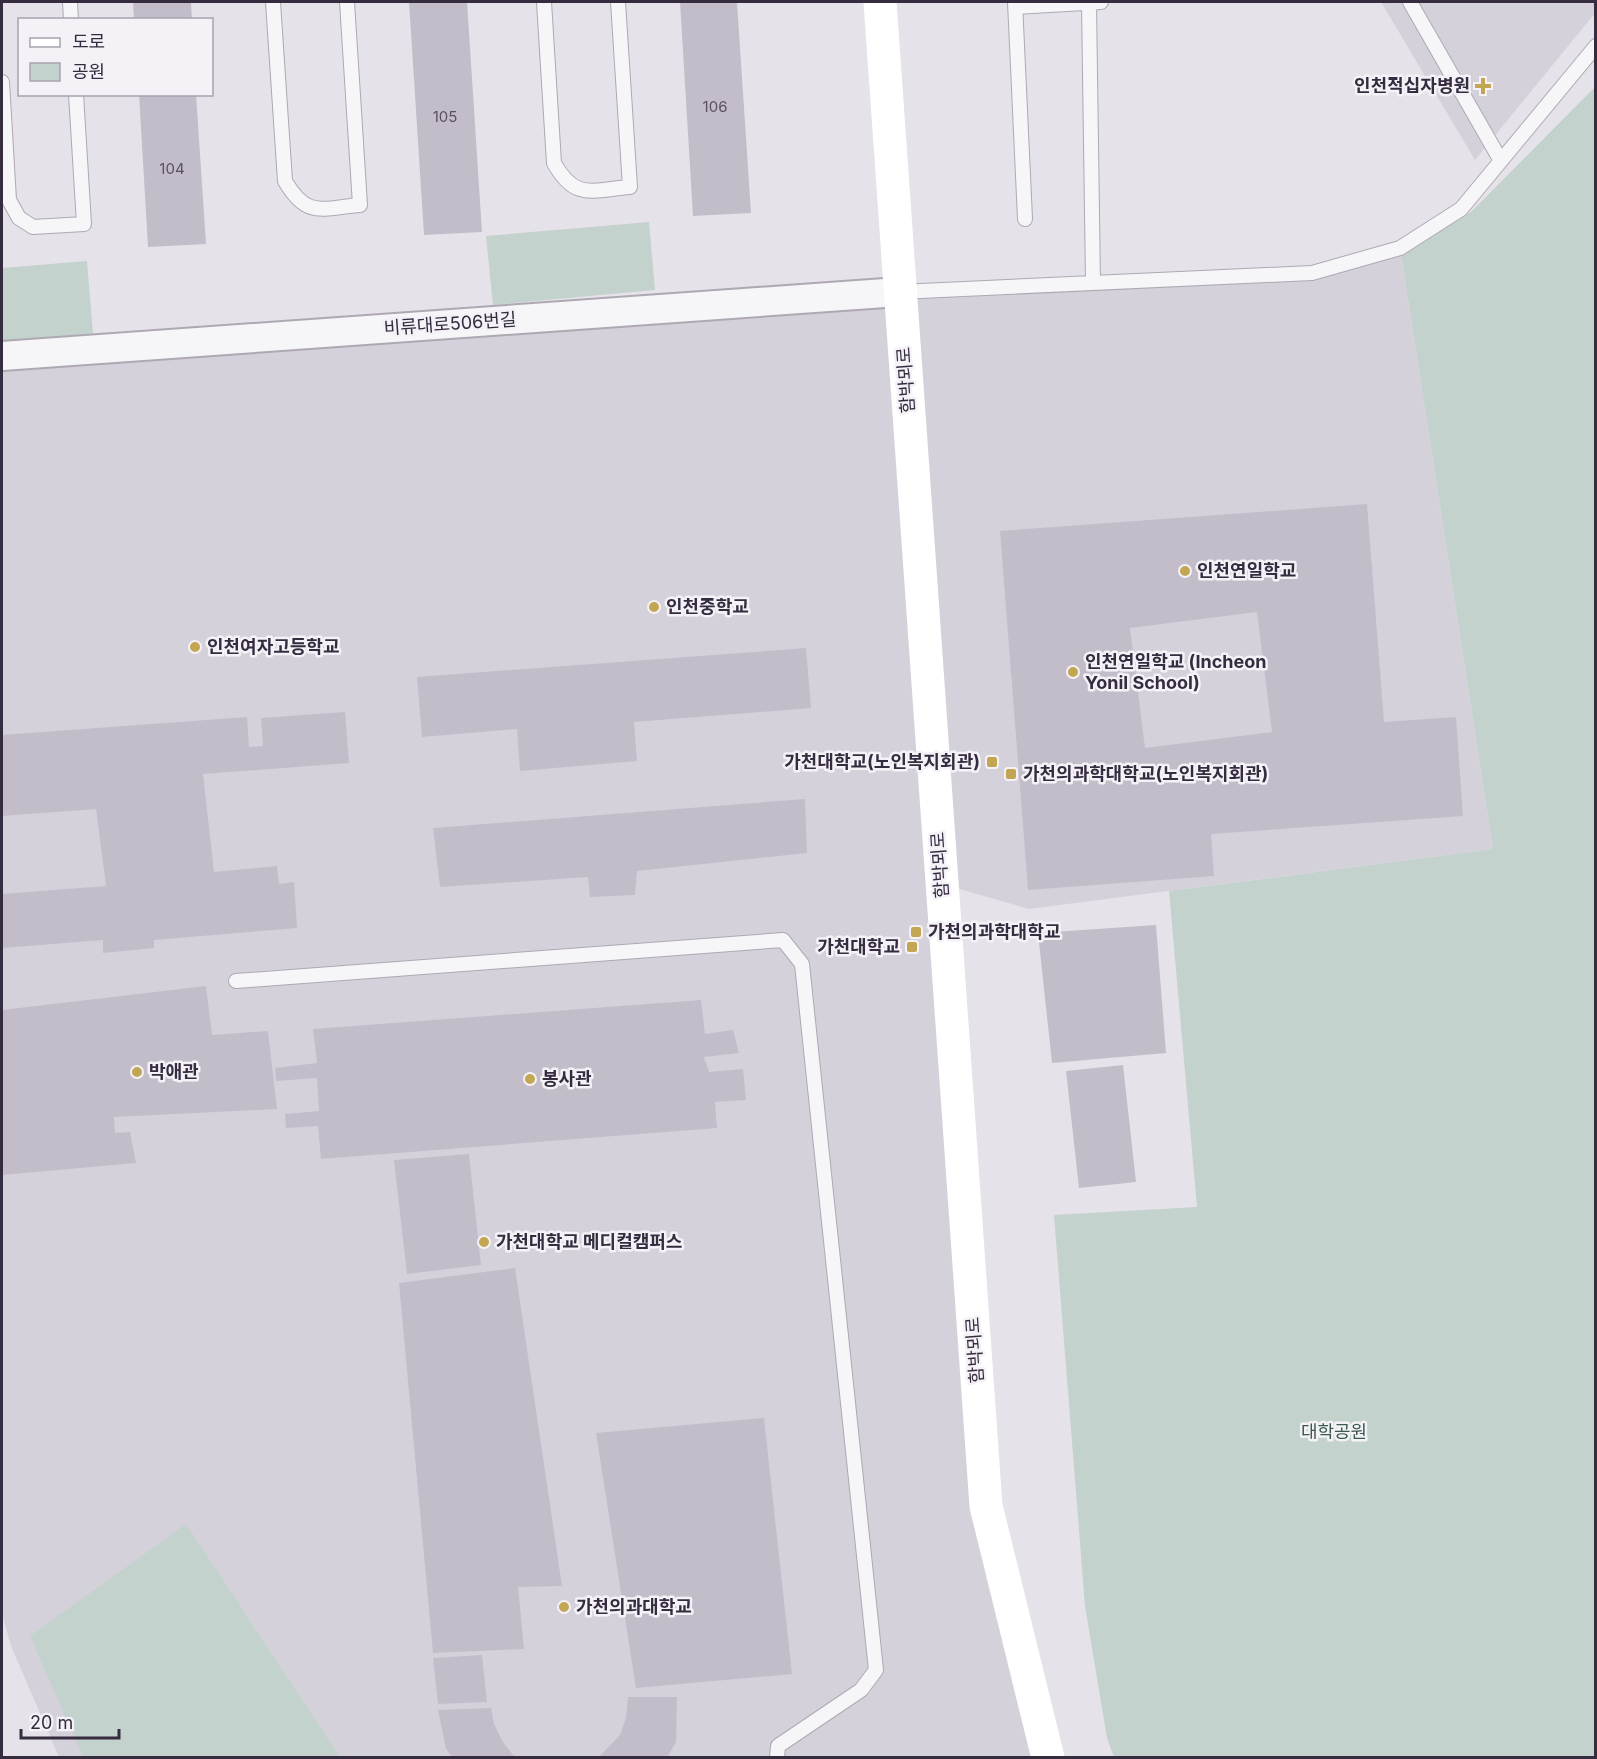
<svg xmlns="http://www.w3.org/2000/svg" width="1597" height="1759" font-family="Inter,'Noto Sans KR',sans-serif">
<rect width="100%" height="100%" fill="#e6e2e9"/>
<path fill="#d5d1db" d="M1381,2h214l1,10 -121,148z
M1400,248l93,601 -464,60 -87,-25 44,622 62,251h-989l-48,-111 -9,-32v-1258l1310,-83z"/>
<path fill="#c4d2cd" d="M1595,87v1670h-481l-7,-19 -22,-132 -31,-391 143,-8 -28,-316 324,-42 -92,-595 70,-42z
M649,222l6,68 -162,15 -7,-69z
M87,261l6,73 -91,7v-73z
M186,1524l154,233h-257l-53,-121z"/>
<path fill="#c3bdc9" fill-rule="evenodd" d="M133,2h58l1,18h-58z
M409,2h58l15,230 -58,3z
M680,2h57l14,211 -58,3z
M139,94h57l10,150 -58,3z
M1367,504l17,218 72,-5 7,99 -252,18 3,42 -186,14 -28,-359zM1257,612l15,120 -127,16 -15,-120z
M806,648l5,60 -177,14 3,39 -117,10 -3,-42 -95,8 -5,-60z
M345,712l4,51 -146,11 11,98 63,-6 2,18 15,-2 3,46 -143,12v8l-51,5v-13l-101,8v-54l104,-8 -10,-77 -94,7v-81l245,-18 2,30 14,-1 -2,-28z
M805,799l2,54 -170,18 -2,24 -45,2 -2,-20 -148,10 -7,-59z
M1156,925l10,128 -114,10 -14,-130z
M206,986l6,49 56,-4 9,78 -163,8 1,16 15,-1 6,31 -134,12v-165z
M701,1000l4,34 28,-4 6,23 -35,4 5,15 34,-3 3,31 -31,2 2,26 -396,31 -3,-33 -32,2 -1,-14 34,-3 -2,-33 -41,3 -1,-13 42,-5 -4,-34z
M1123,1065l13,117 -57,6 -13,-117z
M469,1154l12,111 -74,9 -13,-114z
M515,1268l47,318 -44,1 6,62 -91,4 -34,-370z
M764,1418l28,256 -156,14 -40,-255z
M482,1655l5,47 -49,2 -5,-46z
M628,1697h49l-1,45 -9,16h-69l22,-23 6,-17z
M491,1708l3,16 9,18 10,13 7,3h-67l-7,-9 -8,-39z"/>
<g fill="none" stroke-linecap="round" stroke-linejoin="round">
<g stroke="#aea8b3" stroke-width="16">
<path id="service" d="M70,2l1,18
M273,2l12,179c22,38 37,27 75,24l-13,-203
M544,2l10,161c21,38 38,27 76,24l-12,-185
M1015,2l10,217
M1089,2l4,281
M1410,2l91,159
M1016,7l85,-5
M2,82l7,118 10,18 14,9 51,-3 -8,-130
M899,292l413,-19 88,-25 61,-39 135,-163
M236,981l547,-41 19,24 74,706 -15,20 -83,56 -1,12"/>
</g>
<g stroke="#aea8b3" stroke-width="32">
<path id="minor" d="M2,356l897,-64"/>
</g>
<use href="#service" stroke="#f6f5f8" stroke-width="14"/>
<use href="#minor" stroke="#f6f5f8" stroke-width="28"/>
<path stroke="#fff" stroke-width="33" d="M880,2l106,1504 62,252"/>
</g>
<g fill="#c2a654" stroke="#f4f2f7" stroke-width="2">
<path d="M1480 77h6v6h6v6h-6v6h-6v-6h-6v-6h6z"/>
<circle cx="1185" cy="571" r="6"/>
<circle cx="654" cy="607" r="6"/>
<circle cx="195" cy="647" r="6"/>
<circle cx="1073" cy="672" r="6"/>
<rect x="986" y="756" width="12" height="12" rx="3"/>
<rect x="1005" y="768" width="12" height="12" rx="3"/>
<rect x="910" y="926" width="12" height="12" rx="3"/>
<rect x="906" y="941" width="12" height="12" rx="3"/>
<circle cx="137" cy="1072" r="6"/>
<circle cx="530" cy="1079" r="6"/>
<circle cx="484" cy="1242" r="6"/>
<circle cx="564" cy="1607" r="6"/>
</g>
<g text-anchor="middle" stroke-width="5" stroke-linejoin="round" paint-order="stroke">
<g font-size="15" fill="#595062">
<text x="715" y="112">106</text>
<text x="445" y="122">105</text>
<text x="172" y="174">104</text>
</g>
<g font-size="18" font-weight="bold" fill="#362c40" stroke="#f4f2f7" text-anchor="start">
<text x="1470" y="92" text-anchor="end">인천적십자병원</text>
<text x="1197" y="577">인천연일학교</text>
<text x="666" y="613">인천중학교</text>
<text x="207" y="653">인천여자고등학교</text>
<text x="1085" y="668">인천연일학교 (Incheon<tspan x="1085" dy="21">Yonil School)</tspan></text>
<text x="980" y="768" text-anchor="end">가천대학교(노인복지회관)</text>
<text x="1023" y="780">가천의과학대학교(노인복지회관)</text>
<text x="928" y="938">가천의과학대학교</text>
<text x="900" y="953" text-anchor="end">가천대학교</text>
<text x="149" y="1078">박애관</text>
<text x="542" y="1085">봉사관</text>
<text x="496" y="1248">가천대학교 메디컬캠퍼스</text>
<text x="576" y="1613">가천의과대학교</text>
</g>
<g font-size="18" fill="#362c40" stroke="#f4f2f7">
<text transform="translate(450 324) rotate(-4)" y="6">비류대로506번길</text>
<text transform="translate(906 380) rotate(-94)" y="6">함박뫼로</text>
<text transform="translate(940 865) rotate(-94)" y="6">함박뫼로</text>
<text transform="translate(975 1350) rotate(-94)" y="6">함박뫼로</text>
</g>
<g font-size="18" fill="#3b5a51" stroke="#f4f2f7">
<text x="1334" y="1438">대학공원</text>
</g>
</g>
<rect width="1597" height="1759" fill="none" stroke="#362c40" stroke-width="6"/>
<rect x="18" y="18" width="195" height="78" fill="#f4f2f7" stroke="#a8a3ae" stroke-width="1.5"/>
<rect x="30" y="38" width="30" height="9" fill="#ffffff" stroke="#a8a3ae" stroke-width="1.5"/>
<text x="72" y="48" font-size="18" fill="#362c40">도로</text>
<rect x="30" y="63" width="30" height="18" fill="#c4d2cd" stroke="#a8a3ae" stroke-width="1.5"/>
<text x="72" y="78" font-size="18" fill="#362c40">공원</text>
<path d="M21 1729v9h98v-9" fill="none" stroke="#362c40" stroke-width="3"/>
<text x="30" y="1729" font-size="18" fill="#362c40" stroke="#f4f2f7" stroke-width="4.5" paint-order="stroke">20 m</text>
</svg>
